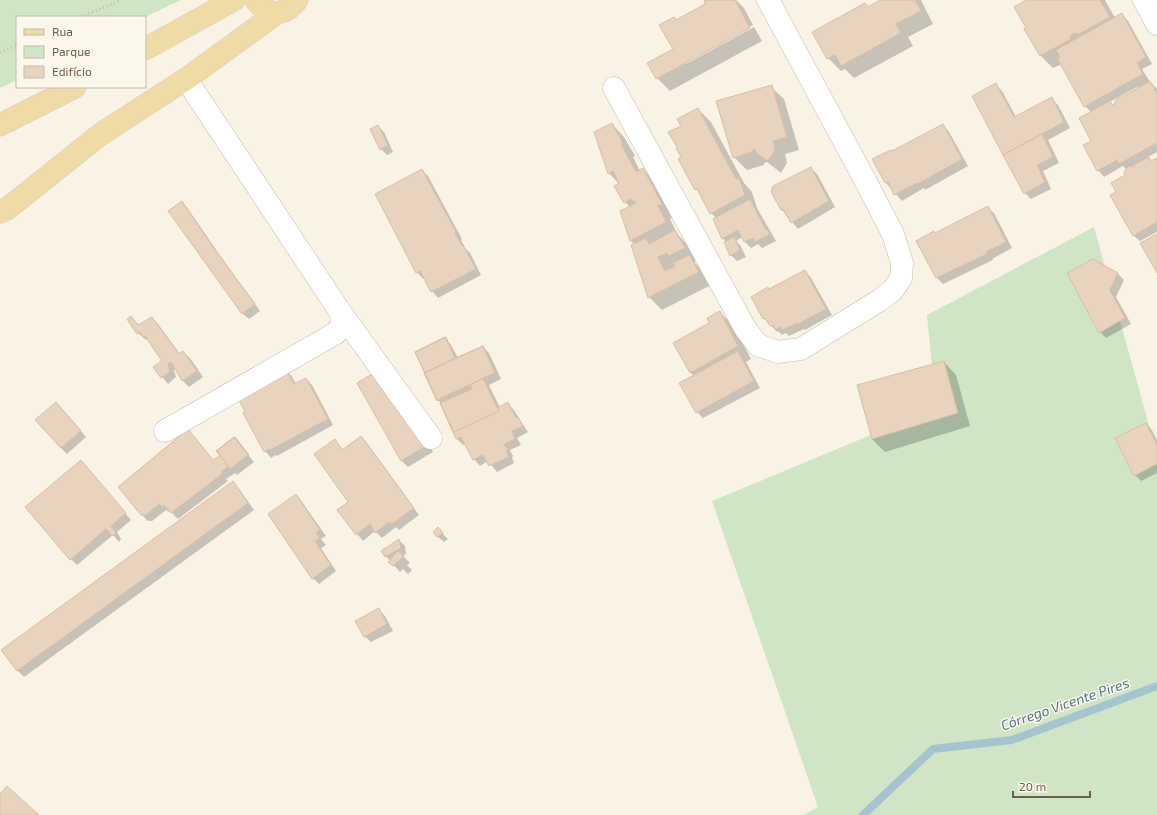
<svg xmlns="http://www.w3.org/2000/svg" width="1157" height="815" font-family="'Exo 2',sans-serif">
<rect width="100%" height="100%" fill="#f9f3e5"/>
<path fill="#cfe5c6" d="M0,0h181l-36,17h-128v63l-17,8z
M1094,227l63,227v361h-354l15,-8 -106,-306 224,-93 -9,-93z"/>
<path fill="#0003" fill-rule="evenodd" d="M708,0h28l8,8 9,17 -67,37v2l68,-37 8,14 -92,50 -13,-13 18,-29 -1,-31 3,3 30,-16z
M883,0h38l12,24 -25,13 5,9 -59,32 -9,-9 -4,2 -13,-13 37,-54 4,3z
M1028,0h77l10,18 7,-3 6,6 24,43 -10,5 8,13 7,7v63l-9,5 4,5 5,-3v73l-17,9 -7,-6 -15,-43 9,-17 -1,-6 -3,-3 -19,11 -6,-7 -5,-29 -2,-29 -6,-6 -23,-42 -9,4 -12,-12 -13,-27zM1137,87l1,2 -24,18 -4,-5zM1134,165l3,3h-8z
M995,85l7,6 14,26 36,-18 6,6 12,23 -22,12 11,23 -16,8 8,18 -20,10 -6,-6 -51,-96z
M771,87l13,12 15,51 -14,4 2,9 -6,10 -14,-11 -3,1v2l-17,5 -13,-13z
M698,109l13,13 33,61 8,9 5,16 19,33 -14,7 -4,-4 -7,4 -6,-6 -3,-5 -6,4 4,4 6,12 -9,4 -6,-6 -5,-13 -3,-4 -7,-20 -5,-5 -10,-19 -5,-5 -14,-31v-32z
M612,124l12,13 11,19 -2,1 7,14 3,-2 12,13 19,35 -4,2 8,16 9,9 10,17 -3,1 7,7 10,16 -49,25 -13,-13 -14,-52 -4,-4 -9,-29 8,-5 -5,-5 -6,-18 -10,-11z
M943,125l6,7 19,34 -43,24 -1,-2 -22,13 -16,-18 6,-31z
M378,126l6,6 9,20 -6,3 -6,-6z
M811,168l6,6 18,33 -37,22 -17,-20z
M422,170l6,6 34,63 -1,1 4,8 5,5 11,22 -43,23 -6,-7 -7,-13 -2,1 -6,-7 -41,-78z
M182,202l6,7 31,45 41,57 -11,8 -7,-6z
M987,207l7,6 18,35 -20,11 1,1 -50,24 -6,-6 -20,-37 19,-7z
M1093,260l25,14 6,6 -8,17 15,27 -25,14 -6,-6z
M805,271l6,7 21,37 -27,15 -1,-1 -15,7 -3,-3 -4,2 -4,-4 -1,1 -13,-14 5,-28z
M720,313l13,12 18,34 -5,3 14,26 -57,30 -6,-6 -3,-36 -4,-4z
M131,317l8,9 13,-8 6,6 22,30 3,-2 7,6 13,19 -14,10 -6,-6 -7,-12 -2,1 2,7 -8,7 -14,-17 10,-6 -13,-19 -6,-3 -7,-6z
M445,338l6,7 7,13 25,-11 6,6 12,26 -12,6 11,23 8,-4 6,6 6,10 8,12 -11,6 4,7 -11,5 3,6 -1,1 2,6 -17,9 -9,-11 -8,5 -6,-7 -8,-15 -3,1 -6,-6 -16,-36 -3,-3z
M944,362l12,13 14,51 -85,26 -13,-13z
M284,369l7,6 5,9 10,-5 6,6 21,40 -56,31 -1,-1 -5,3 -6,-7z
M390,375l43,77 -25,15 -7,-7z
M62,409l24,28 -19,17 -6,-6z
M1146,424l6,6 5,10v33l-16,8 -6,-6z
M188,430l26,31 7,-5 14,-18 19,24 -17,13 -2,-2 -9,6 2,2 -50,38 -8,-8 -1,1 -3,-2 -14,11h-4l-6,-6z
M361,437l6,6 52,72 -20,15 -3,-3 -14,11 -7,-7 -12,10 -25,-30 12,-9 -15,-61 8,9z
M87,467l44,53 -14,12 4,7 -2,3 -6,-7 -36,30 -6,-6z
M233,483l6,6 15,21 -230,167 -6,-6 -15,-21z
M296,495l6,7 24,34 -5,3 5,6 -5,3 15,23 -17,13 -6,-6z
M438,529l10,10 -4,3 -7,-6z
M399,540l6,6 1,8 -3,2 7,7 -3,2 5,5 -4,4 -5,-5 -3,3 -10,-11 -8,-10z
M379,610l6,6 8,15 -22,11 -7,-6z"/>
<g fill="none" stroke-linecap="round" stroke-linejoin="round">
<path stroke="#a4c5d0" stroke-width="8" d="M863,815l70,-66 79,-9 145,-54"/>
</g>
<path fill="#e8d3be" stroke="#dbbea3" d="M706,0h29l15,28 -94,51 -9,-16 26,-14 -14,-24 15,-8 2,3 29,-16 -1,-3z
M880,0h35l6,11 -25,13 5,9 -60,33 -6,-11 -8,4 -15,-27 53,-29 3,4z
M1026,0h74l10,17 -33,18 -1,-2 -6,3 1,3 -31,17 -16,-27 2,-1 -12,-21z
M1122,13l24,44 -9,6 6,11 -59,33 -27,-49 3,-1 -4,-7z
M1150,81l7,12v50l-38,21 -2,-4 -20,11 -14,-26 8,-4 -12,-23 31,-17 3,5 3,-6z
M996,83l18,34 38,-20 12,25 -61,33 -31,-59z
M772,85l15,52 -14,4 2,9 -7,11 -11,-7 -2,-5 -3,1v2l-19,6 -17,-57z
M698,108l38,71 3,-1 6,17 -35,19 -13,-25 -2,1 -17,-31 3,-2 -5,-9 1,-1 -9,-15 13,-6 -4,-7z
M612,123l11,20 -2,1 15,28 7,-4 19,36 -4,2 8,16 -36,19 -10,-30 16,-8 -1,-2 -2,1 -2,-3 -7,4 -10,-17 5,-3 -6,-12 -5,3 -14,-42z
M943,124l19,35 -44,25 -1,-1 -23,12 -6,-13 -3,1 -13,-24 19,-9 1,1z
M378,125l10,20 -8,5 -10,-21z
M1042,134l11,23 -16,8 8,17 -21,12 -21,-39z
M1149,157l2,4 6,-3v64l-24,14 -23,-41 6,-3 -5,-9 14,-8 -1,-3 2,-3 3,-3 6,1 -2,-2z
M811,167l18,34 -38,22 -8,-14 -2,1 -10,-18 2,-6z
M422,169l34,63 -1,1 7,13 1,-1 13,24 -45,23 -11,-21 -4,2 -41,-79z
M750,199l16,31 1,-1 3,5 -15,8 -2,-4 -9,4 -6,-12 -16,9 -9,-20z
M182,201l31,46 42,57 -13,10 -74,-103z
M988,206l18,36 -20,10 1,2 -51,24 -20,-37 18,-10 1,2z
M675,230l10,18 -16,8 -2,-3 -9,4 7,14 10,-5 -2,-3 16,-8 10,17 -51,26 -17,-53 15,-7 3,6z
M1157,234v39l-17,-30z
M734,237l6,13 -10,6 -6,-14z
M1093,259l25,14 -8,17 15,28 -26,15 -32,-60z
M805,270l21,39 -28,15 -1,-1 -15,7 -2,-3 -5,2 -2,-4 -3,1 -5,-8 -2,1 -12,-22 17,-10 1,2z
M720,311l18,35 -48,27 -17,-30 36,-20 -2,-5z
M131,316l7,9 14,-8 27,37 4,-3 14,20 -15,10 -11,-19 -3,2 2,7 -9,7 -8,-11 9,-6 -17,-25 -2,1 -3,-5 -3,2 -5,-7 -5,-8z
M445,337l11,21 27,-12 12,27 -12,5 14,30 11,-6 8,16 2,-1 5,9 -11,5 3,8 -11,5 4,6 -2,1 3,6 -20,9 -6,-11 -10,5 -12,-23 -5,2 -16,-36 32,-14 -3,-4 -32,15 -22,-48z
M446,337l9,21 -30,15 -10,-21z
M483,346l12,27 -58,28 -13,-28z
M738,351l16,30 -58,32 -17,-30z
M944,361l14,52 -86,26 -15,-54z
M285,367l9,17 12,-6 22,41 -58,31 -1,-1 -5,3 -21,-39 2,-1 -9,-18z
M384,367l44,78 -27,16 -44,-78z
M483,378l16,33 -45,21 -14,-29 32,-15 -2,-3z
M56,402l25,29 -20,17 -26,-28z
M1146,423l11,22v19l-23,12 -19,-38z
M188,429l25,31 7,-4 -4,-5 18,-14 14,18 -18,14 -2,-2 -7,5 1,2 -51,39 -7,-8 -2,2 -3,-3 -13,11h-5l-23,-28z
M361,436l53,72 -22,16 -3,-2 -14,11 -5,-9 -14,11 -19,-25 11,-8 -34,-48 21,-15 7,11z
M235,437l14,18 -19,14 -13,-18z
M81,460l45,53 -15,13 5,7 -4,3 -6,-7 -36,31 -45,-53z
M233,481l15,22 -231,168 -16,-21z
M296,494l24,36 -4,3 4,5 -5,3 16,24 -19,14 -44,-65z
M438,527l5,6 -6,4 -4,-5z
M399,539l2,9 -16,9 -4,-6z
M398,551l6,5 -11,10 -5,-4z
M379,608l8,16 -23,13 -9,-16z
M7,786l1,1 31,28h-39v-21z"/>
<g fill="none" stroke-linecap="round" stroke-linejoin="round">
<g stroke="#c6baab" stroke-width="23">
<path id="minor" d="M1144,0l13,24
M614,88l131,240 13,17 20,7 23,-3 79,-49 13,-10 8,-12 1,-15 -9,-29 -27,-52 -98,-182
M341,313l90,125
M165,431l171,-98 6,-9 -1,-11 -155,-234"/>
</g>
<g stroke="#d6d1cd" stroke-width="23">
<path id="major" d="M256,0c12,17 29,16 41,0
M145,49l89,-49
M0,125l75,-38
M0,212l7,-3 94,-75 85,-55 91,-66"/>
</g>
<path stroke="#cfb9a4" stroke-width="2.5" stroke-dasharray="1 3" stroke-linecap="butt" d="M81,17l40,-17
M0,52l17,-7"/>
<use href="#minor" stroke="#fff" stroke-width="22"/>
<use href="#major" stroke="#efdba6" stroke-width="22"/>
</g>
<g text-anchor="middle" stroke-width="3" stroke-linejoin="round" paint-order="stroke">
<g font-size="14" font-style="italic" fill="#4e7885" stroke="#fcf7eb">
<text transform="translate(1065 704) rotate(-19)" y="5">Córrego Vicente Pires</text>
</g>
</g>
<rect x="16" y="16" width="130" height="72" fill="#fcf7eb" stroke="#c3b9ac"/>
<rect x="24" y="29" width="20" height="6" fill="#efdba6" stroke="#c3b9ac"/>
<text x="52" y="36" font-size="12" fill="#6e5c4e">Rua</text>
<rect x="24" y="46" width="20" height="12" fill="#cfe5c6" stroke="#c3b9ac"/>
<text x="52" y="56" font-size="12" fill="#6e5c4e">Parque</text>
<rect x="24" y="66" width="20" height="12" fill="#e8d3be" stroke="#c3b9ac"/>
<text x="52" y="76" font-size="12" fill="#6e5c4e">Edifício</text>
<path d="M1013 791v6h77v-6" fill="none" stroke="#6e5c4e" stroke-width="2"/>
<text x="1019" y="791" font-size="12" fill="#6e5c4e" stroke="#fcf7eb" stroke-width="3" paint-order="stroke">20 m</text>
</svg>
